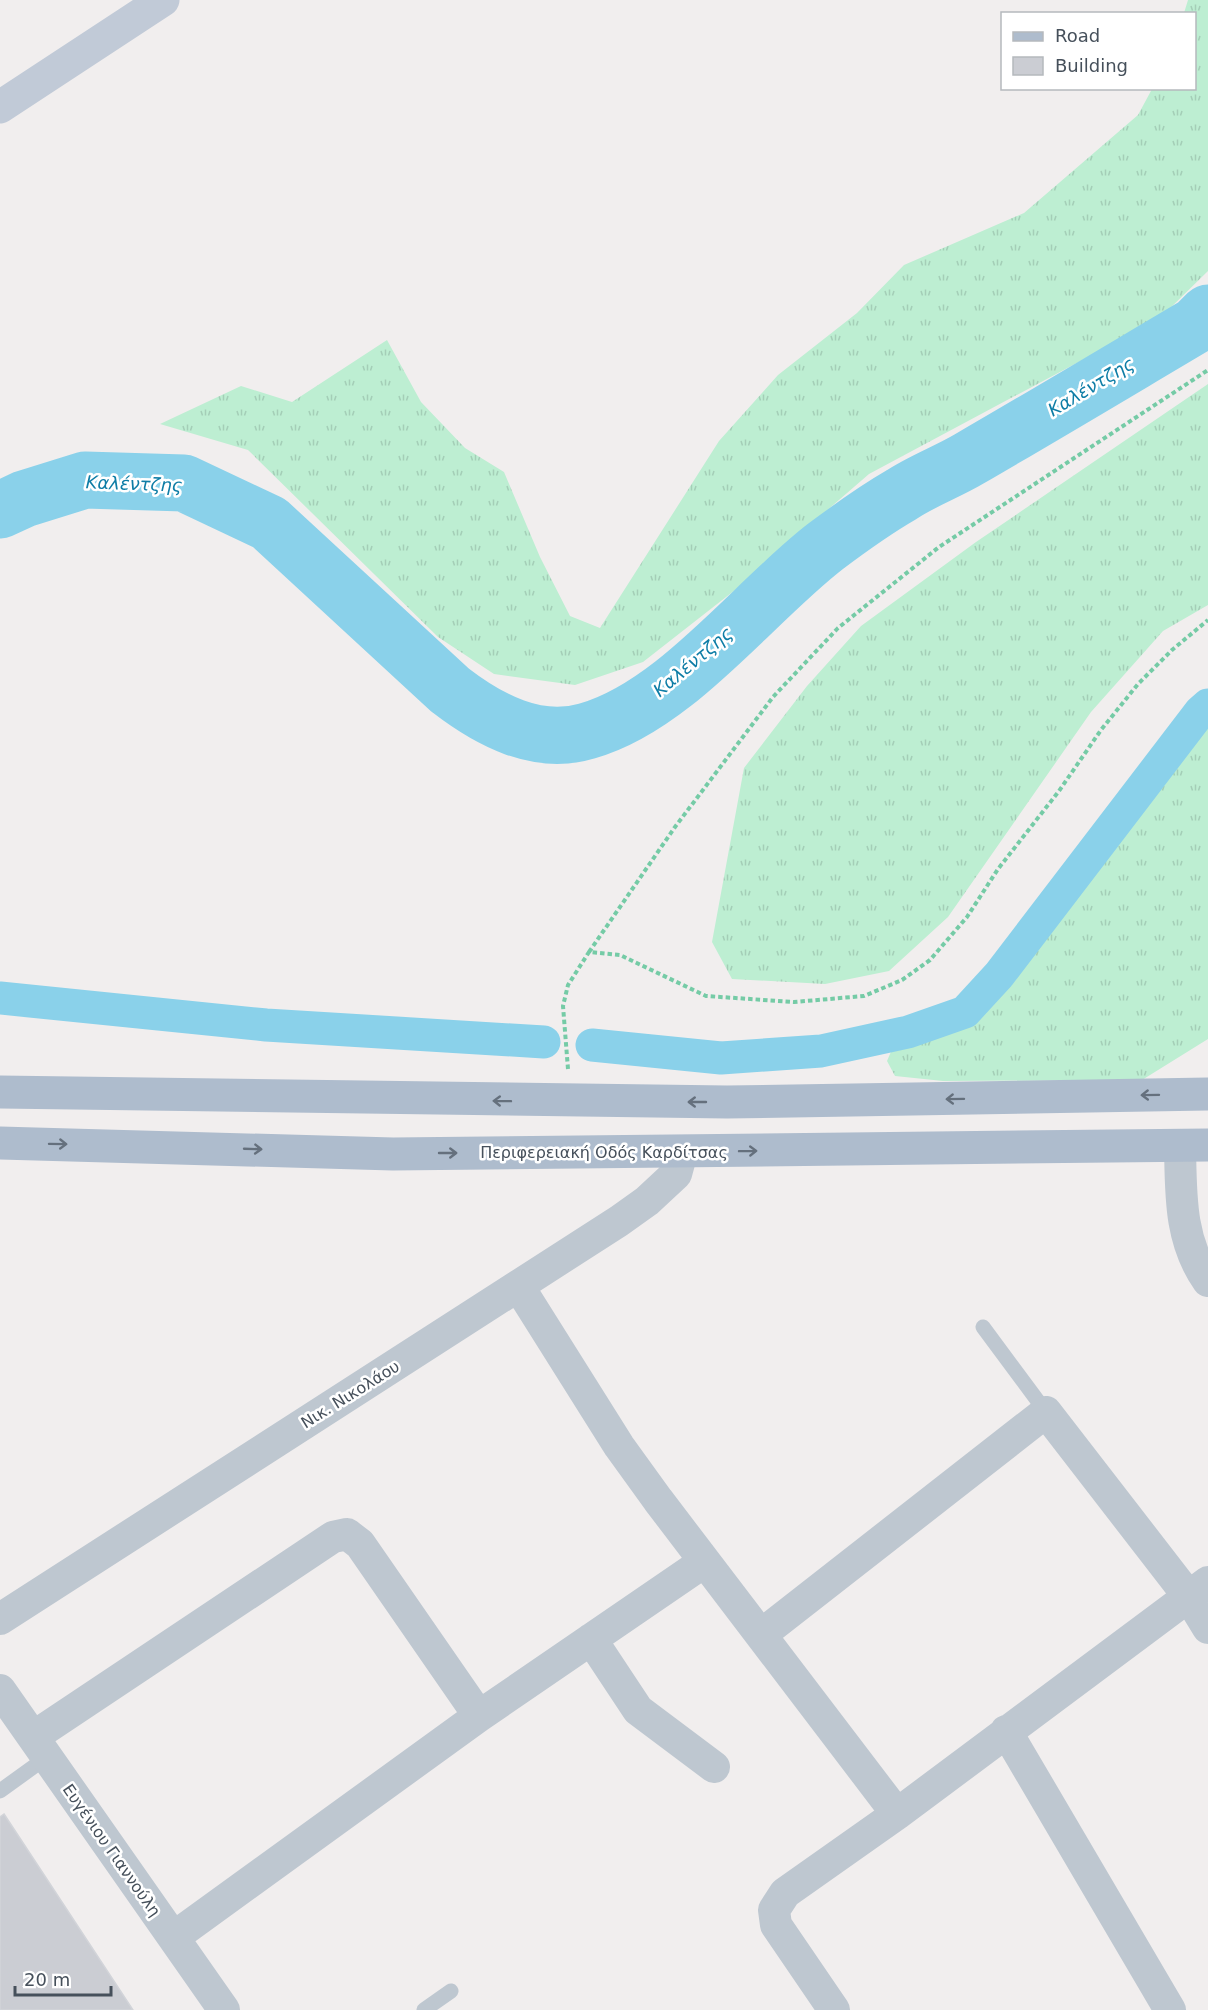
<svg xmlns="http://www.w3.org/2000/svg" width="1208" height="2010" font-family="'DejaVu Sans',sans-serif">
<defs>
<pattern id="grass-tufts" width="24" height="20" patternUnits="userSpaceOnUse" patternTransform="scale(1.5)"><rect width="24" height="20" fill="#bdeed2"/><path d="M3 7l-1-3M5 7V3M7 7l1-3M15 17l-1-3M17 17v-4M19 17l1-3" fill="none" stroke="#a4ceb7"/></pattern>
</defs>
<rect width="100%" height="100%" fill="#f1eeee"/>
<path fill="url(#grass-tufts)" d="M1188,0h20v271l-49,48 -290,155 -134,116 -92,72 -68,23 -81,-11 -56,-37 -190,-187 -88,-26 81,-38 51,16 95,-62 34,62 44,46 39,24 36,85 30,59 30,12 119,-187 59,-66 79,-62 47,-48 120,-52 114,-98 14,-26 42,-1v-74l-10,-1z
M1208,384v221l-45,26 -72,81 -143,205 -59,54 -64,13 -93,-5 -20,-37 32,-174 63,-82 54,-60 115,-84z
M1208,713v326l-66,41 -199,1 -48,-5 -8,-15 6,-14 81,-32z"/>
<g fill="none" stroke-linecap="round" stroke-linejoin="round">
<path stroke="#8ad1ea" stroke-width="33" d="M0,998l266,27 278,17
M592,1045l129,13 100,-7 87,-19 57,-20 34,-37 201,-263 8,-7"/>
<path stroke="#8ad1ea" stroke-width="57" d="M0,510l24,-11 61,-19 99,3 85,40 181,167c39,30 87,56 137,41 89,-25 167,-130 239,-185 24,-18 49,-36 75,-51 21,-14 46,-23 68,-36 76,-44 151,-89 227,-134l12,-12"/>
</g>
<path fill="#cbcdd3" stroke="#d2d4d9" stroke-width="1.5" d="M4,1814l129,196h-133v-193z"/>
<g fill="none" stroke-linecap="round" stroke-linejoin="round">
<path stroke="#75cba6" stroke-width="4" stroke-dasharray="4.5 3" stroke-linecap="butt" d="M589,952l86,-125 98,-130 65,-69 101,-81 269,-177
M568,1069l-5,-63 5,-21 21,-33 31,3 86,41 88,6 70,-6 38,-16 28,-20 37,-43 31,-48 61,-78 42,-61 37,-46 34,-34 36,-30"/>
<path stroke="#bec7d0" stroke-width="15" d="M983,1327l63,85
M0,1791l47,-34
M424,2010l27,-19"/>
<path stroke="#bec7d0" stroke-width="32" d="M1180,1145c1,48 -1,95 28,136
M519,1287l100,159 39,54 239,314
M0,1619l619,-398 28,-20 29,-27 6,-22
M762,1634l284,-222 143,185 19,31
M591,1639l47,71 76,57
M0,1690l224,320
M1006,1731l164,279
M33,1737l300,-200 14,-3 13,10 119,172
M174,1937l305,-221 225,-154
M834,2010l-58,-85 -2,-15 11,-17 112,-79 311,-232"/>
<path stroke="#c1cad7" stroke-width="33" d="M0,107l163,-107"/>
<path stroke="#aebccd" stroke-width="33" d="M0,1092l727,10 481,-8
M0,1143l393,11 815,-9"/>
</g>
<defs><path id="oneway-shaft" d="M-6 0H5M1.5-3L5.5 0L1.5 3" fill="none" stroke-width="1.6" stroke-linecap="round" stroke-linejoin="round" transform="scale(1.5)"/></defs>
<g stroke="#65707d">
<use href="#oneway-shaft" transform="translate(1150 1095) rotate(179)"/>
<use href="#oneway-shaft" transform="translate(955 1099) rotate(179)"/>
<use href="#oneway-shaft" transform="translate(502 1101) rotate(-179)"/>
<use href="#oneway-shaft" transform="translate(697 1102) rotate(-180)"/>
<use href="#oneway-shaft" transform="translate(58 1144) rotate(1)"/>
<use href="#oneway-shaft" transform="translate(253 1149) rotate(2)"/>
<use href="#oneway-shaft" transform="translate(748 1151) rotate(-1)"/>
<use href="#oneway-shaft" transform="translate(448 1153)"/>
</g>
<g text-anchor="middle" stroke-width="5" stroke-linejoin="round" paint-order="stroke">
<g font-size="16" fill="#46505b" stroke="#fff">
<text x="604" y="1158">Περιφερειακή Οδός Καρδίτσας</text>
<text transform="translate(350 1394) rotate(-32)" y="6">Νικ. Νικολάου</text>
<text transform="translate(112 1850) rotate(55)" y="6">Ευγένιου Γιαννούλη</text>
</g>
<g font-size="18" font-style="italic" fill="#0e7da6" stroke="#fff">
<text transform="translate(1091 387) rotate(-31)" y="6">Καλέντζης</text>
<text transform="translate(134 484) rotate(2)" y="6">Καλέντζης</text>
<text transform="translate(693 662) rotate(-40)" y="6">Καλέντζης</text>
</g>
</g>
<rect x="1001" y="12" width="195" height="78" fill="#ffffff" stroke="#b5b9bd" stroke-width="1.5"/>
<rect x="1013" y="32" width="30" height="9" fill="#aebccd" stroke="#b5b9bd" stroke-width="1.5"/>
<text x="1055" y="42" font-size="18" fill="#46505b">Road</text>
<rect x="1013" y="57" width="30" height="18" fill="#cbcdd3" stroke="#b5b9bd" stroke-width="1.5"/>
<text x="1055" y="72" font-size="18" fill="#46505b">Building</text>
<path d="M15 1986v9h96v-9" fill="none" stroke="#46505b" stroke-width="3"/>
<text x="24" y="1986" font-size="18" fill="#46505b" stroke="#ffffff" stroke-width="4.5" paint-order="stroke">20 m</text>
</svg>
